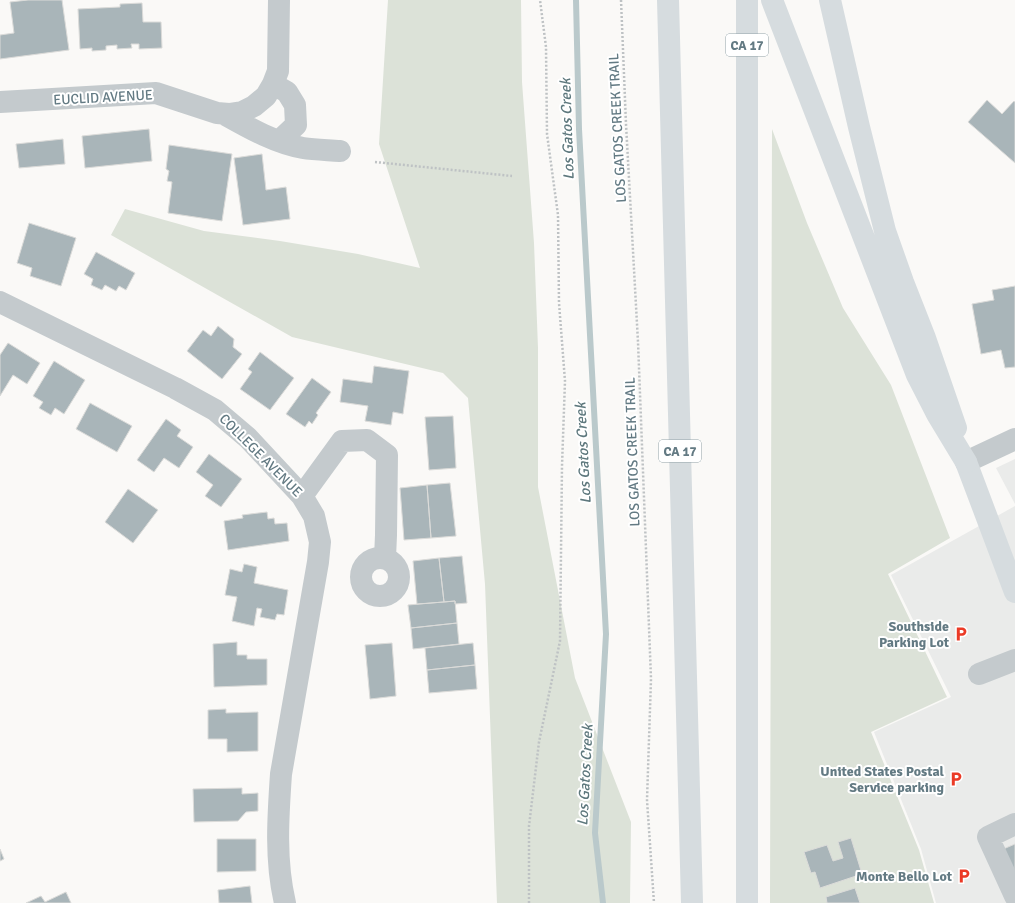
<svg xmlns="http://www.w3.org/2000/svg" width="1015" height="903" font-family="Signika,sans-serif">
<rect width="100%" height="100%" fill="#faf9f7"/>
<path fill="#eaebea" d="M1015,459v45l-19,-36z
M1015,506v397h-79l-15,-54 -47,-117 77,-35 -60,-122z"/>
<path fill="#dce2d8" d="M388,0h133l1,82 12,161 4,105v139l37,191 56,144 -1,81h-133l-12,-319 -17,-186 -25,-25 -151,-36 -181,-102 14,-26 79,22 76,10 78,13 62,14 -41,-124z
M772,129l35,94 36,85 48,77 59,153 -62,36 59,123 -76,35 48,118 15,53h-164z"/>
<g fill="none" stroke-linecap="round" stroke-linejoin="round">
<path stroke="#bac9cb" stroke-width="6" d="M576,0l3,129 27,505 -11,199 8,70"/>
</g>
<path fill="#a9b5b9" stroke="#dbdbd9" d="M28,0h34l7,50 -69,9v-24l14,-2 -4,-31z
M142,3l1,19h18l1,26 -23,1v-5h-8l1,4 -15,1v-4l-11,1v4l-14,1v-3l-12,1 -2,-40 42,-2v-3z
M987,100l15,14 12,-13 1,1v61l-47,-41z
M149,129l3,32 -67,7 -3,-32z
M63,139l2,25 -46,4 -3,-24z
M169,145l63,9 -10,67 -54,-8 4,-31 -5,-1 2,-10 -3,-2z
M262,154l4,36 20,-3 4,32 -47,6 -9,-67z
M29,223l47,15 -15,48 -31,-10 2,-8 -15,-5z
M96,252l39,21 -9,17 -7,-4 -3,5 -11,-6 -3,5 -11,-5 2,-6 -9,-5z
M1015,286v81l-10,1 -4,-18 -20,4 -9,-50 22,-4 -2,-10z
M218,326l16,13 -1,8 9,7 -20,25 -35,-28 16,-21 8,6z
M8,343l32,20 -13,21 -14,-9 -13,21v-41z
M260,352l34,26 -24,32 -30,-21 12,-17 -4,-3z
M54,361l31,19 -21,34 -9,-6 -4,7 -12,-7 4,-6 -10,-6z
M374,366l35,5 -6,43 -10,-2 -2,13 -26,-4 3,-15 -28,-4 3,-23 29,4z
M312,378l19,14 -15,21 2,2 -6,9 -3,-3 -4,6 -19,-13z
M90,403l42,23 -15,26 -41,-23z
M453,416l3,52 -27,2 -4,-53z
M166,419l15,11 -4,6 16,11 -14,21 -15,-10 -10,14 -17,-12z
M209,454l33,25 -21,28 -16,-11 8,-11 -17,-13z
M450,483l6,53 -25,2 -4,-53z
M427,485l4,53 -27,2 -4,-52z
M128,489l30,21 -25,33 -28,-21z
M267,512l1,7 6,-1 1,6 12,-1 2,18 -61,9 -4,-29 19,-3 -1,-3z
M462,556l5,47 -12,1v-3l-11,1 -5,-44z
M439,558l5,44 -27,2 -4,-43z
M244,564l13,3 -3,16 34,7 -4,25 -7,-1 -2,6 -15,-3 2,-8 -5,-1 -3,18 -22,-5 5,-24 -12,-2 5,-26 12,3z
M455,601l2,22 -46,5 -3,-23z
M457,623l2,21 -46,5 -2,-21z
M237,642v13h10v4h20v26l-53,2 -1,-43z
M392,643l4,53 -26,3 -5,-54z
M473,643l2,22 -48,5 -2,-22z
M475,665l2,24 -48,4 -2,-23z
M226,709v4l32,-1v39l-31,1v-13h-19v-29z
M242,788v6l16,-1v18l-12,1 -8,9 -44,1 -1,-33z
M851,838l11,36 -42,14 -5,-16 -4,1 -7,-21 23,-7 6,16 10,-3 -5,-16z
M217,839h39v32l-39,1z
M1015,844v37l-14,-31z
M0,849l4,10 -4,2z
M250,886l2,17h-33l-1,-13z
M855,888l5,15h-33l-1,-6z
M66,892l5,11h-45l15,-7 4,6z"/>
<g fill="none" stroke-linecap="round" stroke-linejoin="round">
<path stroke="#bec2c4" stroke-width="2.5" stroke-dasharray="2 2" stroke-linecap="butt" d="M621,0l5,124 12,218 13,337 -4,121 7,103
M375,162l137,14
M529,903v-77l10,-84 21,-101 2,-175 3,-85 -6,-78 -1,-88 -11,-81 -1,-87 -6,-47"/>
<path stroke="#c4cacd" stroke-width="22" d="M273,84l14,8 8,13 1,20 -17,16
M0,102l156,-9 61,20 12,1 13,-2 12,-6 12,-10 7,-12 5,-13 1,-71
M224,114c25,14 51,29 79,34 12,2 25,2 37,3
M0,302l175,86 40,22 33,28 54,58 12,20 6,26 -2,20 -37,212c-3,43 -6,87 4,129
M966,462l49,-23
M302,496l40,-55 25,-1 20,15 -1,80 -1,23
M361 577a19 19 0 1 1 38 0a19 19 0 1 1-38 0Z
M979,674l36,-14
M1015,824l-27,13 27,59"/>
<path stroke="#d6dcdf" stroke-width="22" d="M966,462l49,130"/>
<path stroke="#d6dcdf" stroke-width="22" d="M668,0l24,903
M772,0l145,375 20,39 29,48
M830,0l29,127 26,104 18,51 22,56 31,90
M747,903v-903"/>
</g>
<defs>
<g id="parking-bare" transform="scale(1.2)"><path d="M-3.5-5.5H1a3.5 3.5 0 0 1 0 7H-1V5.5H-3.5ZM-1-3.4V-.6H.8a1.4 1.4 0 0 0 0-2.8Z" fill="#eb3a26" stroke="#fff" stroke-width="2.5" paint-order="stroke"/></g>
</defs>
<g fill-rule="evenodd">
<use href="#parking-bare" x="961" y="634"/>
<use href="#parking-bare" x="956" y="779"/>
<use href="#parking-bare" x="964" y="876"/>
</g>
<g text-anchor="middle" stroke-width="4" stroke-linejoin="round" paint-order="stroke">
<g fill="#fff" stroke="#92a2a8" stroke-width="1">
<rect x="726" y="34" width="42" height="22" rx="3"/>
<rect x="659" y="440" width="42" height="22" rx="3"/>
</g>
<g font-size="13" font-weight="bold" fill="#637a83">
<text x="747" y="50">CA 17</text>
<text x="680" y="456">CA 17</text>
</g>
<g font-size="14" fill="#637a83" stroke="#fff">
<text transform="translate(103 97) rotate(-3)" y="5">EUCLID AVENUE</text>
<text transform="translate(617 128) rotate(-93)" y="5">LOS GATOS CREEK TRAIL</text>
<text transform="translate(632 452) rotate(-92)" y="5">LOS GATOS CREEK TRAIL</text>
<text transform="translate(261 455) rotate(45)" y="5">COLLEGE AVENUE</text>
</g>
<g font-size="14" font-weight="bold" fill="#637a83" stroke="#fff" text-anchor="end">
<text x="949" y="631">Southside<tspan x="949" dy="16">Parking Lot</tspan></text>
<text x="944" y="776">United States Postal<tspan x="944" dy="16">Service parking</tspan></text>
<text x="952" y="881">Monte Bello Lot</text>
</g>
<g font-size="15" font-style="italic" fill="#5e787d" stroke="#fff">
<text transform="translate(567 129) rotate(-92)" y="5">Los Gatos Creek</text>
<text transform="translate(583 453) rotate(-93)" y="5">Los Gatos Creek</text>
<text transform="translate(585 775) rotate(-87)" y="5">Los Gatos Creek</text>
</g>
</g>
</svg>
